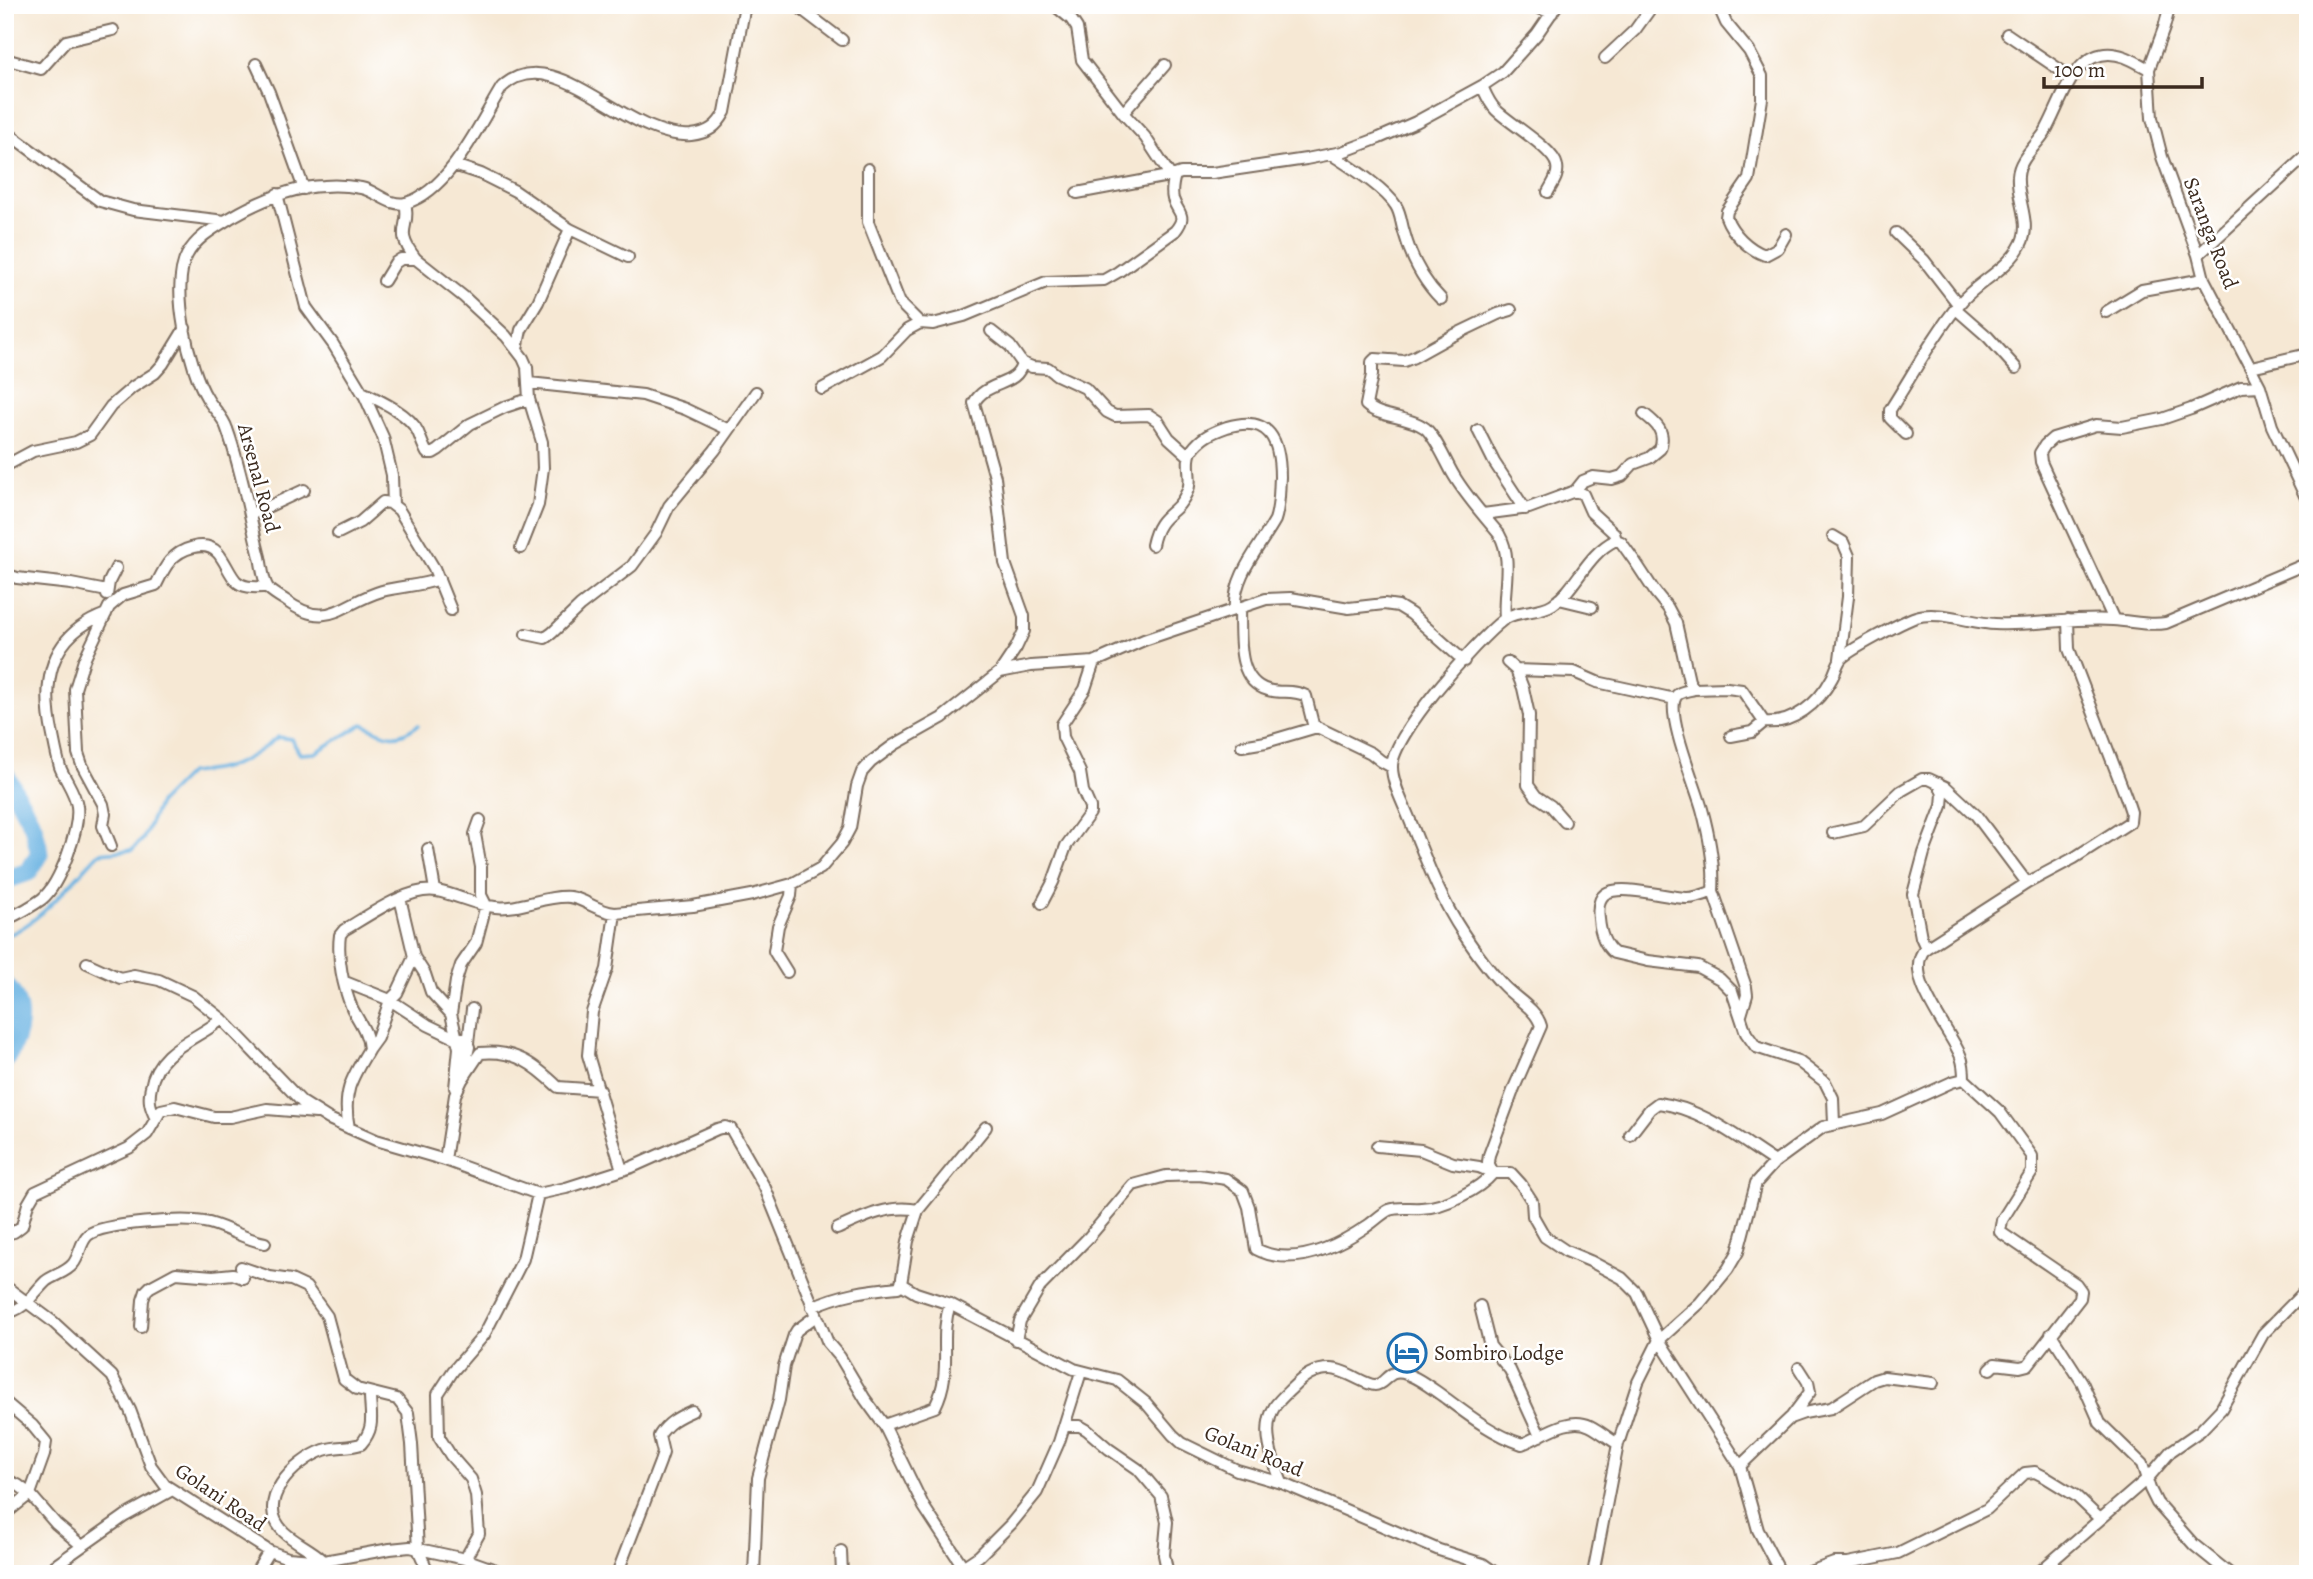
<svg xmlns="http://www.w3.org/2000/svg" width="2313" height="1579" font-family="Alegreya,serif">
<rect width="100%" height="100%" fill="#fff"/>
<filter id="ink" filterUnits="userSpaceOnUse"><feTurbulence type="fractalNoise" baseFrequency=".0143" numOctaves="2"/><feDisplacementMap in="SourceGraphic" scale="14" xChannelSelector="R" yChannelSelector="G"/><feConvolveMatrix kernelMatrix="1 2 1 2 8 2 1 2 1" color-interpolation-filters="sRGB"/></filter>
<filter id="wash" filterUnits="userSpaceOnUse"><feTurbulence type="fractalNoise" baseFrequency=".00686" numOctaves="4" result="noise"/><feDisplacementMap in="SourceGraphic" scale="28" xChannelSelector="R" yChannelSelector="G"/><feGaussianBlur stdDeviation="1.57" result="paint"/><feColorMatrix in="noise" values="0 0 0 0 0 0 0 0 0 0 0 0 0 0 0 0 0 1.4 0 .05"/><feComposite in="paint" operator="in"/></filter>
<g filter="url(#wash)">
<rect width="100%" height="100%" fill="#f6e8d4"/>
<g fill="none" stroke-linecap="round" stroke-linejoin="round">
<path stroke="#6ab3e2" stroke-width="3.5" d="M5,936c33,-10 70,-58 94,-83l33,-3 11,-11 16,-36 30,-30c41,-3 56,-10 89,-36l13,2 9,15 15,-1 48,-29c24,12 32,18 55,1"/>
<path stroke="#6ab3e2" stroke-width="19" d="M5,774l28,52 7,28 -12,18 -23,8
M5,985c21,22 15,51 0,75"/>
</g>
</g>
<g filter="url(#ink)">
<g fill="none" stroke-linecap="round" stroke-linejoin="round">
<g stroke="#7c6c5e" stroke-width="14">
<path id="minor" d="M796,5l46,35
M1054,5l17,14 6,9 5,32 41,53 22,24 25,38
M1531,5l21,8
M1718,5l8,18 23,28 13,25v23l-13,80 -22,32 -1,6c6,16 22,32 39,38l13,-7 8,-14
M2170,5l-6,23 -15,41 3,49 10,39 36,98 6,24 56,107 12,40 36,76
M2007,34l65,44
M1605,58l30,-28 18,-25
M5,59l36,10 25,-28 47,-11
M256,64l13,28 35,97
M1482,86c4,9 7,17 14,24 13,13 58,39 61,56 2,10 -5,18 -9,26
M1123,113l42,-48
M5,131l95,70 33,9 92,11
M1331,154c18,12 54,34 65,52 5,8 5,17 8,26 7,26 18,48 37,67
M454,165l27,9 34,17 55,38 58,28
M868,169v53l32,81 20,20 13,1 31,-8 82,-34 58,-2 14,-8 57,-41c13,-16 3,-17 -2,-32 -2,-8 0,-17 2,-24l6,-2h31l94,-14 36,-7 37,-14 37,-16 66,-36 21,-14 34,-38 20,-29
M1077,193l97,-18
M277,194l29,113 27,37 32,53 18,40 9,38 1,30
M405,203c7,25 -13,26 11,56
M1896,233l28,27 34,44
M2198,255l110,-101
M384,281l11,-18 6,-4h15l48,38 42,39 17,22 4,9 2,32 13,43 1,26 -5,37 -17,43
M1956,309l32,28 28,31
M2106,312l36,-22 62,-11
M991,331l19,15 12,17
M517,349l4,-19 17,-28 32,-73
M1022,363l10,4 16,1 9,7 28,13 22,24 8,4 34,-1 9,6 11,17 20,18
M2251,367l57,-13
M529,383l114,12 42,14 42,20
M822,389l60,-33 25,-26 13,-7
M362,392c17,8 48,22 56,40 3,7 5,14 9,21h6l5,-3 32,-26 35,-17 24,-8
M1478,430l16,32 31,47
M1906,434l-16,-16v-8c23,-36 43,-74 70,-107 17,-21 49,-34 61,-59 11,-21 -5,-45 -3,-68 1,-17 18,-30 27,-44 18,-31 31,-93 80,-75 8,3 16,8 24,12
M5,466l28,-15 43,-9 14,-7 21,-29 22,-19 22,-14 8,-9 22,-36
M1575,491l8,-10 10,-4 19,2 10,-3 11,-12 16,-6 11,-9c6,-17 -3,-25 -16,-35
M1483,514l46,-6 46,-17 8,3 8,18 23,21 2,7
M250,515l54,-25
M338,533l22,-11 23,-20 7,1 9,7 35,58 17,42
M1833,536l10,6 6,14 -1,41 -8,62
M1152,545c7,-34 24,-28 35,-53 7,-13 -3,-30 5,-42 9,-13 21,-18 35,-23 43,-13 53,14 53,50 -1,15 0,28 -5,43 -15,27 -43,57 -40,90
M5,574l12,4 54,6 36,7
M439,579c-18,7 -38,7 -57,12 -41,12 -54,41 -97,9 -5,-3 -13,-8 -17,-12 -5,-7 -6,-22 -8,-31 -11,-42 -18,-87 -33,-128 -4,-13 -14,-20 -20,-31 -18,-29 -37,-112 -20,-143 9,-17 27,-27 43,-37 29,-17 61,-31 94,-32 12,-1 26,0 37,2 16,3 28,19 45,15 44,-13 73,-79 96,-116 52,-49 124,53 189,48 17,-2 26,-8 34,-23l20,-107
M107,595l2,-13 7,-14
M1559,599l33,8
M1240,607c1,27 -5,74 28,83 13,4 25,-1 38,6l7,28 4,3 54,26 10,8 11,6
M1505,618c-3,-27 9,-58 -6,-84 -16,-19 -34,-39 -46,-60 -7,-12 -18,-38 -28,-46 -16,-12 -45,-10 -59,-23l6,-30v-13l3,-3 29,2 10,-4 36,-20 48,-23 13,-4
M2114,620l-73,-158 -1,-9 5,-8 8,-7 43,-13 26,2 40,-8 29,-10 50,-22 19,-1
M526,634l19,4 7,-5 28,-27 52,-40 24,-33 13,-27 46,-56 41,-58
M1507,662l9,8 58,2 23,10 78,17
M1516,670l7,18 6,27 -1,70 8,11 15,10 14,16
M1000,672l16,-24 8,-17v-15l-19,-53 -10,-86 -21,-74c12,-23 44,-16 48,-40
M1694,689c-6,2 -16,2 -19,9 -8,19 21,89 27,111 7,26 13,55 11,82 -9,4 -17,7 -26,7 -20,0 -66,-15 -82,-4 -7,5 -7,17 -6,25 1,12 5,26 15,34l34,8 50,6 22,12 12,12 14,42 10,14 42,14 27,21 8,16 1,26
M1731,736l21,-4 12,-10c29,3 55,-19 68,-44 3,-5 5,-14 9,-19 6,-8 63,-38 75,-42 21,-7 56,6 79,7 40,2 79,-7 118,-4 19,1 34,6 53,3l142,-60
M1242,746l24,-4 51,-15
M1833,833l31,-7 37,-35 21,-12h7l17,8 30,28 51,68
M111,846l-8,-20 2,-12 -2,-10 -21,-39 -4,-12 -3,-64 9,-29 25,-53 14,-12 33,-10c4,-8 8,-17 14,-24 10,-12 35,-22 48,-8 7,8 11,20 18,28 8,8 21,6 31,6
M428,849l7,41
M1713,891l33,96 1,8 -6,20
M400,898l14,59 11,17 6,18 20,22 6,25 11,-2
M1042,903l11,-21 13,-36 24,-33v-6l-7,-16 -3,-19 -17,-35 -1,-13 23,-35 9,-27
M615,913l-8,56 -15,43 -4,43 34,115
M5,920c13,-6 26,-13 37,-21 18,-15 38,-70 35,-93 -2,-14 -12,-26 -17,-39 -3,-10 -5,-21 -7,-31 -12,-54 -4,-101 53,-122
M1926,948l-5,-11 -8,-43 11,-41 18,-47 1,-12 -4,-11
M87,963l33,15 14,-3 25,5 34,16 29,23 80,83 27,17 47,21 69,20 93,34 28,-6 66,-21 85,-38 8,-2 6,2 34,59 63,155 12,14 25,42 19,26 40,82 44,67
M787,972l-13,-21 4,-25 13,-30 1,-12
M345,982l45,18 38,25 29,14 2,9 -4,40
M451,1014l5,-33 5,-16 15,-22 10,-38 -5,-10v-28l-6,-33 5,-14
M468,1043l4,-34
M459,1048l9,-3 1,2 -6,26
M369,1049l8,-11 13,-38 7,-7 17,-36
M156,1119c-6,-12 -8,-19 -5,-32 6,-38 45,-47 71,-68
M349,1128c-7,-35 2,-49 20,-79 -1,-17 -10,-27 -17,-41 -9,-21 -15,-51 -12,-73l4,-5c24,-14 65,-44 93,-39 20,4 38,14 58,16 25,3 50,-12 75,-10 15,2 26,14 45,16l78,-7 59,-11 40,-11 29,-16 21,-25 8,-15 7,-42 5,-14 9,-10 23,-17 48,-27 58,-46 31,-6 63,-4 50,-22 122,-41 24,-1 59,10 35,-4 14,2 13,8 53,47
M1630,1135l20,-26 8,-6c44,5 81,36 117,59
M1377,1146l44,4 32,13 26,4 14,6
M445,1160l10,-65 7,-15 18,-27c35,-4 55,12 78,34l42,3
M1493,1173l-5,-11 1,-7 25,-67 27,-62c-5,-18 -27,-28 -39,-42 -15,-16 -27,-33 -39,-51 -24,-36 -38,-76 -54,-115 -6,-15 -17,-35 -17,-51 -1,-31 85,-127 111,-147 14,-11 35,-6 50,-16 24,-16 33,-50 63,-64l5,2 15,21 19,29 13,16 8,15 13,58 5,8 33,-1 15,2 22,32
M837,1229c26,-12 52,-25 81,-19
M5,1234l9,-2 8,-6 6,-22 7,-12 94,-44 18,-14 14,-24 14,-3 39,10h16l37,-8 49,4
M241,1267l29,10 21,3 15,7 21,29 17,63 13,10 40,10 11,14 4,31 6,105 11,25
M901,1284l15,9 34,11 124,65 43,11 29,23 27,32 9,8 55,27 45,13 157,67 44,14 14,10
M5,1286l47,35 60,55 18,34 21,56 14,19 104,66 19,7 36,3 66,-12 20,-2 55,12 42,15
M1480,1306l10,40 20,24 30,66
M812,1307c28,-13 55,-17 86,-20l3,-3 7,-43 10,-31 68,-83
M5,1313c21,-3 27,-19 41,-32 8,-6 21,-9 27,-17 7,-8 7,-22 15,-29 15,-12 96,-17 116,-13 20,3 38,17 61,21
M141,1327l2,-27 3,-9 4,-4 26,-14 37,3 20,-2 10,4
M2051,1334l31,48 18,41 42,41 8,25 7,14 37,42 36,29
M1016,1340l4,-19 20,-34 49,-50 44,-52 33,-9 33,-1 27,4 17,12 6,16 7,42c36,19 80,-2 111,-23 8,-5 14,-12 22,-16 12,-4 21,-1 32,-2 22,0 59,-19 72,-35h18l10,11 11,17 1,15 12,21 21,14 24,10 32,17 15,15 22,47 81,126 18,64 23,44
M1990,1369l5,-5 25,3 8,-2 52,-67 1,-7 -5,-7 -76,-52 2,-12 30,-48v-16l-32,-44 -36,-33c0,-8 0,-14 -3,-22 -9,-25 -61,-83 -35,-109l101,-65 47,-25 56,-36 1,-10 -5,-15 -57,-148 -1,-29
M5,1402l27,23 14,17 -2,13 -14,39 -12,-9 -13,-6
M1792,1416l18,-24 -2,-10 -9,-14
M884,1425l51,-18c19,-38 3,-67 15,-103
M1065,1426h15l7,4 22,19 29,20 23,27 6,26 -3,33 4,19
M1740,1466l50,-48 14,-5 27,-5 43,-28 10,-3 49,6
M1282,1483c-9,-22 -22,-54 -7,-77 5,-7 12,-13 18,-19 11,-11 21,-18 37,-18 16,0 34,16 45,16 10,0 13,-16 28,-12 15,4 28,15 41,24 24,18 50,38 78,47 19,-7 46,-29 68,-18 10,5 19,13 28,18
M5,1514l25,-20 26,30 25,21
M841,1551l1,23
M465,1559l14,-25 -3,-39 -5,-16 -20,-23 -12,-19 -1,-43 15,-23 31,-36 33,-64 6,-12 15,-65
M964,1566l15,-10 32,-32 26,-32 22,-50 22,-70
M43,1574l82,-58 47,-26
M255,1574l14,-23
M333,1574c-10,-21 -33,-27 -49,-42 -31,-30 10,-71 40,-82 11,-4 25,-2 37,-6 15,-17 9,-29 9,-50
M617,1574l43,-112 3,-9 -4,-17c8,-13 19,-19 33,-25
M754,1574l4,-96 21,-78 5,-34 10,-31 3,-5 19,-14
M1593,1574l25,-130 20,-62 21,-42 41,-37 28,-34 10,-17 18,-69 19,-21 48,-35 59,-13 70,-32 12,-3
M1804,1574l30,-11h14l50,-10 89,-44 38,-36 10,-1 10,5 31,19 23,22
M2037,1574l111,-96 23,-27 29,-20 21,-22 42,-75 45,-46"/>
</g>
<use href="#minor" stroke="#fff" stroke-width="10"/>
</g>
</g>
<defs>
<g id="hotel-ring" transform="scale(2.0125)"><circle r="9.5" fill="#fff" stroke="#1f6fb2" stroke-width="1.5"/><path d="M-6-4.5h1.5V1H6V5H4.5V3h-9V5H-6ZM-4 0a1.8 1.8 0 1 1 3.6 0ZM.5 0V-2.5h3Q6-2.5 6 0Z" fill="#1f6fb2"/></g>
</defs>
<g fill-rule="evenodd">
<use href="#hotel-ring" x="1407" y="1353"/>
</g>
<g text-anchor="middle" stroke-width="5" stroke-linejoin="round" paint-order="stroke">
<g font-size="21" fill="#3b2a1e" stroke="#fff">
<text transform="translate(2211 233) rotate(69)" y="7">Saranga Road</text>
<text transform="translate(259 478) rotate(75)" y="7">Arsenal Road</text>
<text transform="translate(1254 1451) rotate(22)" y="7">Golani Road</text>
<text transform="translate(221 1497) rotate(34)" y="7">Golani Road</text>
</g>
<g font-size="21" fill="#3b2a1e" stroke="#fff" text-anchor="start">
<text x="1434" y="1360">Sombiro Lodge</text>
</g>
</g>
<rect width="2313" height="1579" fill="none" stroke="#fff" stroke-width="28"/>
<path d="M2044 77v10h158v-10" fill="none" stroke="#3b2a1e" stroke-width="3.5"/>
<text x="2054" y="77" font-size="21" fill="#3b2a1e" stroke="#ffffff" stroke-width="5" paint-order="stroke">100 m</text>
</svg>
